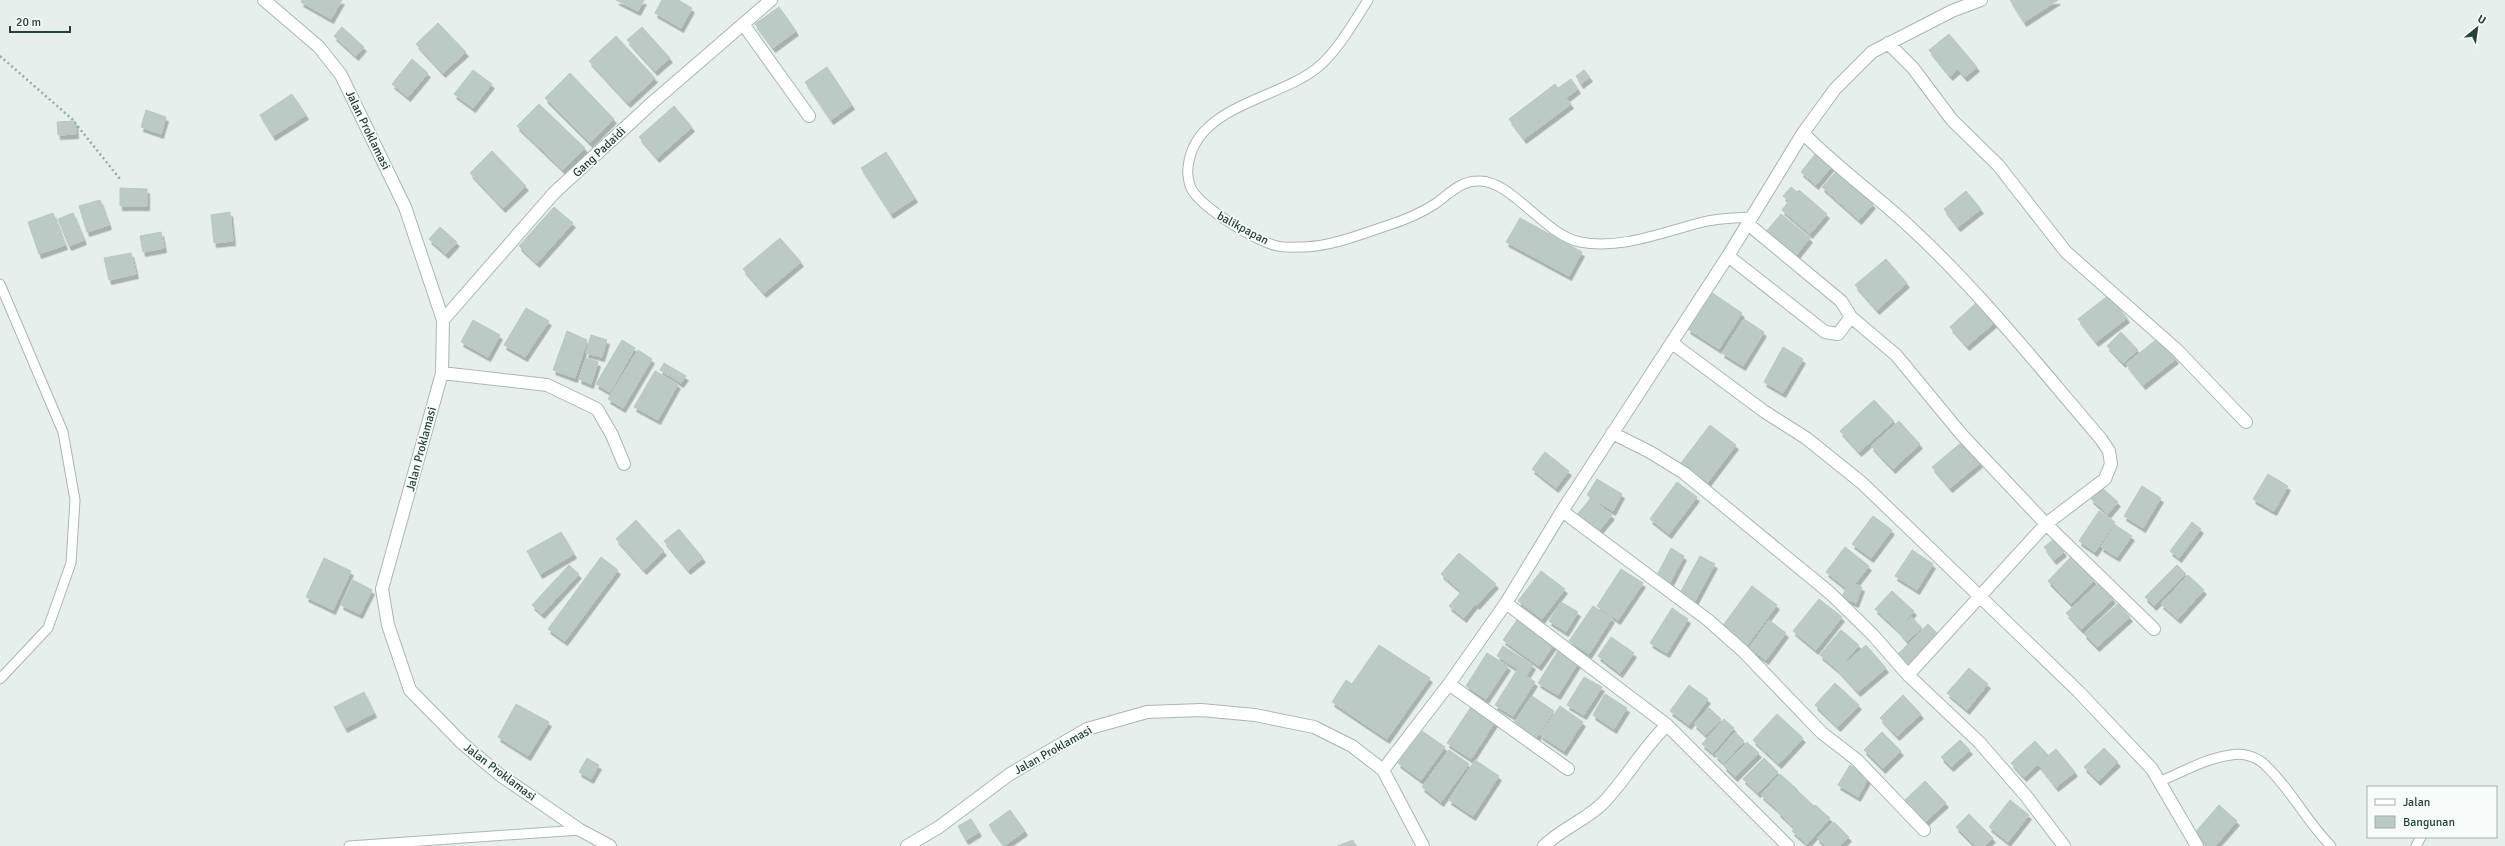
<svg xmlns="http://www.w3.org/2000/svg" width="2505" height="846" font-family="Signika,sans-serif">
<defs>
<filter id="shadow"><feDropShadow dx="2.5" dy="4.5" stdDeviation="0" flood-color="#0004"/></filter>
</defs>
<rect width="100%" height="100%" fill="#e6efeb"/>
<path fill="#bbcac4" stroke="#b8c9c2" filter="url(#shadow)" d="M302,0h40l-11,19 -30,-17z
M616,0h28l-6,11z
M662,0h16l14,8 -11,20 -26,-15z
M2010,0h48l-34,22z
M779,7l17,24 -23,17 -18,-24z
M438,23l28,29 -23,21 -27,-29z
M342,27l22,20 -8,9 -22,-20z
M642,27l28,31 -15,13 -28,-31z
M1949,34l28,33 -12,10 -7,-8 -8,7 -21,-26z
M616,36l39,42 -27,25 -39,-42z
M412,59l16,14 -20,24 -16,-13z
M827,67l25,38 -21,15 -26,-38z
M473,70l19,14 -19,24 -19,-14z
M1584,70l6,7 -9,7 -5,-8z
M570,73l44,46 -24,24 -45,-45z
M1571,79l7,10 -12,9 5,6 -47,35 -15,-20 46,-35 3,4z
M292,94l14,21 -33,21 -13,-21z
M539,104l46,44 -22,22 -46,-44z
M674,106l18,21 -35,31 -18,-21z
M146,110l20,7 -5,17 -20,-7z
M75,121l1,13 -18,1 -1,-13z
M492,151l34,35 -23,22 -33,-35z
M886,152l29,46 -24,16 -30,-46z
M1816,153l16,13 -16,19 -15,-13z
M1837,171l36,33 -14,16 -37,-33z
M1791,187l6,5 2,-2 28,24 -17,20 -28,-24 7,-9 -6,-5z
M120,188l27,1v17h-27z
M1966,191l15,18 -23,18 -14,-18z
M100,200l9,25 -22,7 -8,-26z
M554,207l19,16 -36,40 -18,-17z
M230,212l3,29 -19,2 -3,-28z
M53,213l12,32 -26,9 -11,-32z
M73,213l11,27 -15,6 -11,-27z
M1781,214l29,24 -15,19 -30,-24z
M1520,218l62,34 -13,24 -63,-34z
M440,227l17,15 -11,12 -17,-15z
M161,232l3,16 -21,4 -3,-16z
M780,238l21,24 -37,31 -21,-24z
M131,253l5,21 -27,6 -5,-22z
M1886,259l21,24 -30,27 -22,-25z
M1711,292l31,21 -23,36 -31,-20z
M2109,295l18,23 -31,24 -18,-23z
M1976,303l18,20 -27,23 -17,-19z
M526,308l23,13 -24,36 -21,-12z
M1744,319l20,13 -21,34 -21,-13z
M473,320l27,15 -12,22 -27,-15z
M567,331l20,9 -12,38 -22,-8z
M2121,332l17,18 -15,13 -16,-17z
M591,335l16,5 -5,17 -16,-4z
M2158,338l18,21 -33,26 -17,-21z
M622,340l13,8 -25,44 -14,-8z
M1783,347l20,12 -20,34 -19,-11z
M638,350l14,9 -29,49 -15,-9z
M586,358l12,4 -7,22 -12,-5z
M664,363l22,13 -5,7 -21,-13z
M655,371l23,13 -20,36 -24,-13z
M1874,400l20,21 -35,31 -19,-21z
M1899,421l21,23 -27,25 -22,-23z
M1710,425l26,20 -31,41 -27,-19z
M1962,442l18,21 -30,25 -18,-21z
M1545,452l24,19 -13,17 -24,-19z
M2268,474l20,12 -14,25 -21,-12z
M1597,479l25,15 -9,17 -26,-16z
M1677,482l20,15 -28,37 -19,-15z
M2142,486l19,12 -18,30 -19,-12z
M2101,487l17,15 -10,12 -17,-15z
M1591,498l21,17 -15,18 -21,-17z
M2099,511l16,11 -20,30 -16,-11z
M1873,516l19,14 -21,28 -19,-14z
M636,520l28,31 -20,19 -28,-31z
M2192,522l9,7 -22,29 -9,-7z
M2115,525l17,11 -15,21 -16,-10z
M679,529l24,29 -15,12 -24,-29z
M561,532l13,22 -34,20 -13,-23z
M2054,539l10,13 -10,8 -10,-13z
M1845,547l24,19 -14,18 7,3 -6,16 -14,-6 4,-9 -20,-16z
M1671,548l13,8 -15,29 -13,-8z
M1912,550l21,14 -16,26 -22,-14z
M1459,553l37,31 -19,21 -36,-31z
M1700,556l15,8 -20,37 -15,-8z
M601,557l17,13 -53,71 -17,-12z
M2071,557l23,23 -23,24 -23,-23z
M324,558l27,13 -18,39 -27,-13z
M569,565l10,9 -37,40 -10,-9z
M2177,565l9,9 -32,32 -9,-9z
M1621,569l22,14 -25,37 -21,-14z
M1541,571l24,18 -23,30 -24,-18z
M2188,575l16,15 -26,29 -17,-15z
M353,580l19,10 -12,24 -19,-9z
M2099,583l14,16 -32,30 -15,-16z
M1752,586l25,19 -31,42 -25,-19z
M1892,591l11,10 -17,18 -11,-10z
M1461,592l14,12 -11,14 -15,-12z
M1819,599l23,18 -26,33 -23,-19z
M1903,601l11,10 -17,18 -11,-10z
M1561,602l17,10 -12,20 -17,-11z
M2118,604l12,13 -33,30 -13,-13z
M1593,606l19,12 -23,36 -20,-13z
M1672,608l16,11 -21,34 -17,-10z
M1519,617l36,26 -16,23 -36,-26z
M1912,617l10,11 -15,13 -10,-12z
M1769,620l17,13 -20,27 -17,-12z
M1928,624l11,11 -32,32 -11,-11z
M1841,630l18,15 -21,25 -18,-15z
M1611,637l23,16 -14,20 -22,-17z
M1379,645l51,33 -43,61 -55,-37 14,-22 6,4z
M1866,645l20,23 -28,24 -20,-22z
M1503,646l30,19 -6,10 -30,-19z
M1558,651l20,12 -20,32 -20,-12z
M1487,653l21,13 -22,33 -20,-13z
M1969,668l19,16 -21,26 -20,-17z
M1517,670l18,12 -22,34 -18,-11z
M1584,677l18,10 -18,28 -17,-10z
M1835,683l24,22 -21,22 -23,-22z
M1689,685l19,14 -19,26 -19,-14z
M364,692l10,21 -29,15 -11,-21z
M1605,694l22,14 -13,21 -21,-14z
M1903,695l18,19 -24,22 -17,-18z
M1532,696l22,15 -20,30 -22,-15z
M516,704l33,18 -21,34 -30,-19z
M1560,706l23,16 -19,29 -24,-16z
M1471,707l24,15 -24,37 -24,-16z
M1709,708l12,11 -15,16 -12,-11z
M1777,714l26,24 -24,26 -26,-24z
M1724,719l10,9 -21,25 -11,-9z
M1422,731l23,16 -24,33 -23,-17z
M1735,732l9,9 -20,22 -9,-8z
M1882,732l19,19 -18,18 -19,-19z
M1960,740l10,10 -19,17 -10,-10z
M2035,741l13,14 -24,22 -13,-14z
M1747,742l12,11 -24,24 -11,-11z
M2104,748l14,14 -20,19 -14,-14z
M2056,749l19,23 -19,15 -18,-23z
M1449,750l20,14 -28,38 -19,-15z
M587,758l12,7 -8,14 -12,-7z
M1764,758l14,14 -20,21 -15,-14z
M1475,760l24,16 -26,40 -24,-16z
M1850,765l19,12 -11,20 -20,-12z
M1780,774l18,16 -19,21 -18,-16z
M1925,781l21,22 -23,21 -20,-22z
M1798,791l17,16 -20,21 -17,-16z
M2010,800l19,15 -21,27 -19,-15z
M1815,805l15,13 -23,26 -15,-13z
M2219,805l18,16 -22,25h-11l-12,-10z
M1010,810l15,21 -21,15 -15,-21z
M1969,814l24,24 -8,8h-10l-19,-19z
M971,819l8,13 -13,8 -8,-14z
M1834,822l15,15 -9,9h-15l-8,-8z
M1353,840l2,6h-18z"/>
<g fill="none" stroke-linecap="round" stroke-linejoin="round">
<g stroke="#a8b8b2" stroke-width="11">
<path id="service" d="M1368,0c-14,22 -31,52 -51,68 -40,32 -124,38 -129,100 -1,5 1,17 4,22 12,19 62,50 85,56 8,2 19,1 27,1 27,-1 56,-12 82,-21 16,-5 35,-13 49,-22 14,-10 25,-23 43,-23 33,-2 66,54 102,61 41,8 83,-10 123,-20 16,-4 33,-4 49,-5
M0,284l63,148 12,68 -4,63 -23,65 -48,51
M2159,782c23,-10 48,-24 72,-27 11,-2 24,1 32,8 26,23 43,58 68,83
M349,846l231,-16
M2416,846l5,-9"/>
</g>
<g stroke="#a8b8b2" stroke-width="14">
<path id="minor" d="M264,0l55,47 22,28 64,132 38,113 -1,53 -60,216 6,36 22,65 53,54 37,31 80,55 30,16
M743,24l66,92
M1888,43l25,25 39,52 46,45 68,87 111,98 69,72
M1803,133c34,35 74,63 109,96 69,64 128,139 189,210l8,12 2,13 -6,15 -59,45 -138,151
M1748,224l93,77 10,16 45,38 66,80 84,89 108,105
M1728,256l97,76 13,2 13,-17
M443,320l111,-127 99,-91 118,-102
M1672,343l93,69 41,26 56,45 216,208 74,78 45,77
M442,373l105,12 50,24 15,26 12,29
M1612,433l38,19 34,21 146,120 43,42 35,40 71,67 47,54 38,50
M1562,511l146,109 35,31 79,82 35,27 67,70
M1506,603l161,122
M1449,684l119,85
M1383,770l66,-86 57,-81 56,-92 166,-255 75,-123 32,-44 37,-37 80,-41 29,-11
M907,846l32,-19 71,-53 77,-45 60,-17 54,-2 54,5 59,12 38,19 31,24 40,76
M1544,846c17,-17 42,-26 59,-43 24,-25 39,-54 64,-78l121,121"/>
</g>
<path stroke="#86b3a5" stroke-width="2.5" stroke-dasharray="2 3" stroke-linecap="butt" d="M0,56l72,63 48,60"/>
<use href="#service" stroke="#fff" stroke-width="9"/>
<use href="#minor" stroke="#fff" stroke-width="12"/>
</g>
<g text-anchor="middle" stroke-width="3.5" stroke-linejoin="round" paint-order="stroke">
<g font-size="12" fill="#24423a" stroke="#f7fbf9">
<text transform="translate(368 130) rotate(64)" y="4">Jalan Proklamasi</text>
<text transform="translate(599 152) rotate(-43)" y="4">Gang Padaidi</text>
<text transform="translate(1243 228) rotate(28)" y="4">balikpapan</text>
<text transform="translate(421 449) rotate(-75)" y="4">Jalan Proklamasi</text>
<text transform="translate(1053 750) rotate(-29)" y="4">Jalan Proklamasi</text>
<text transform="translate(500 772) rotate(37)" y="4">Jalan Proklamasi</text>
</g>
</g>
<rect x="2367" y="786" width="130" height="52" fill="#f7fbf9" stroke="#a3b1ad"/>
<rect x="2375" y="799" width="20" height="6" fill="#ffffff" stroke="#a3b1ad"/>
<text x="2403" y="806" font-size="12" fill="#24423a">Jalan</text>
<rect x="2375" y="816" width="20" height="12" fill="#bbcac4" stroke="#a3b1ad"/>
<text x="2403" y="826" font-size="12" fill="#24423a">Bangunan</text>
<g transform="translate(2477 28) rotate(29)" stroke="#f7fbf9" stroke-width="3" paint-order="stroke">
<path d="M0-3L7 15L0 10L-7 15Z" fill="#24423a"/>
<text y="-6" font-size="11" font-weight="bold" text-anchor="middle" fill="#24423a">U</text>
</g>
<path d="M10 26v6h60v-6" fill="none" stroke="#24423a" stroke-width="2"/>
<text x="16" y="26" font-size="12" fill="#24423a" stroke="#f7fbf9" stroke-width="3" paint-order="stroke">20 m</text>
</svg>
